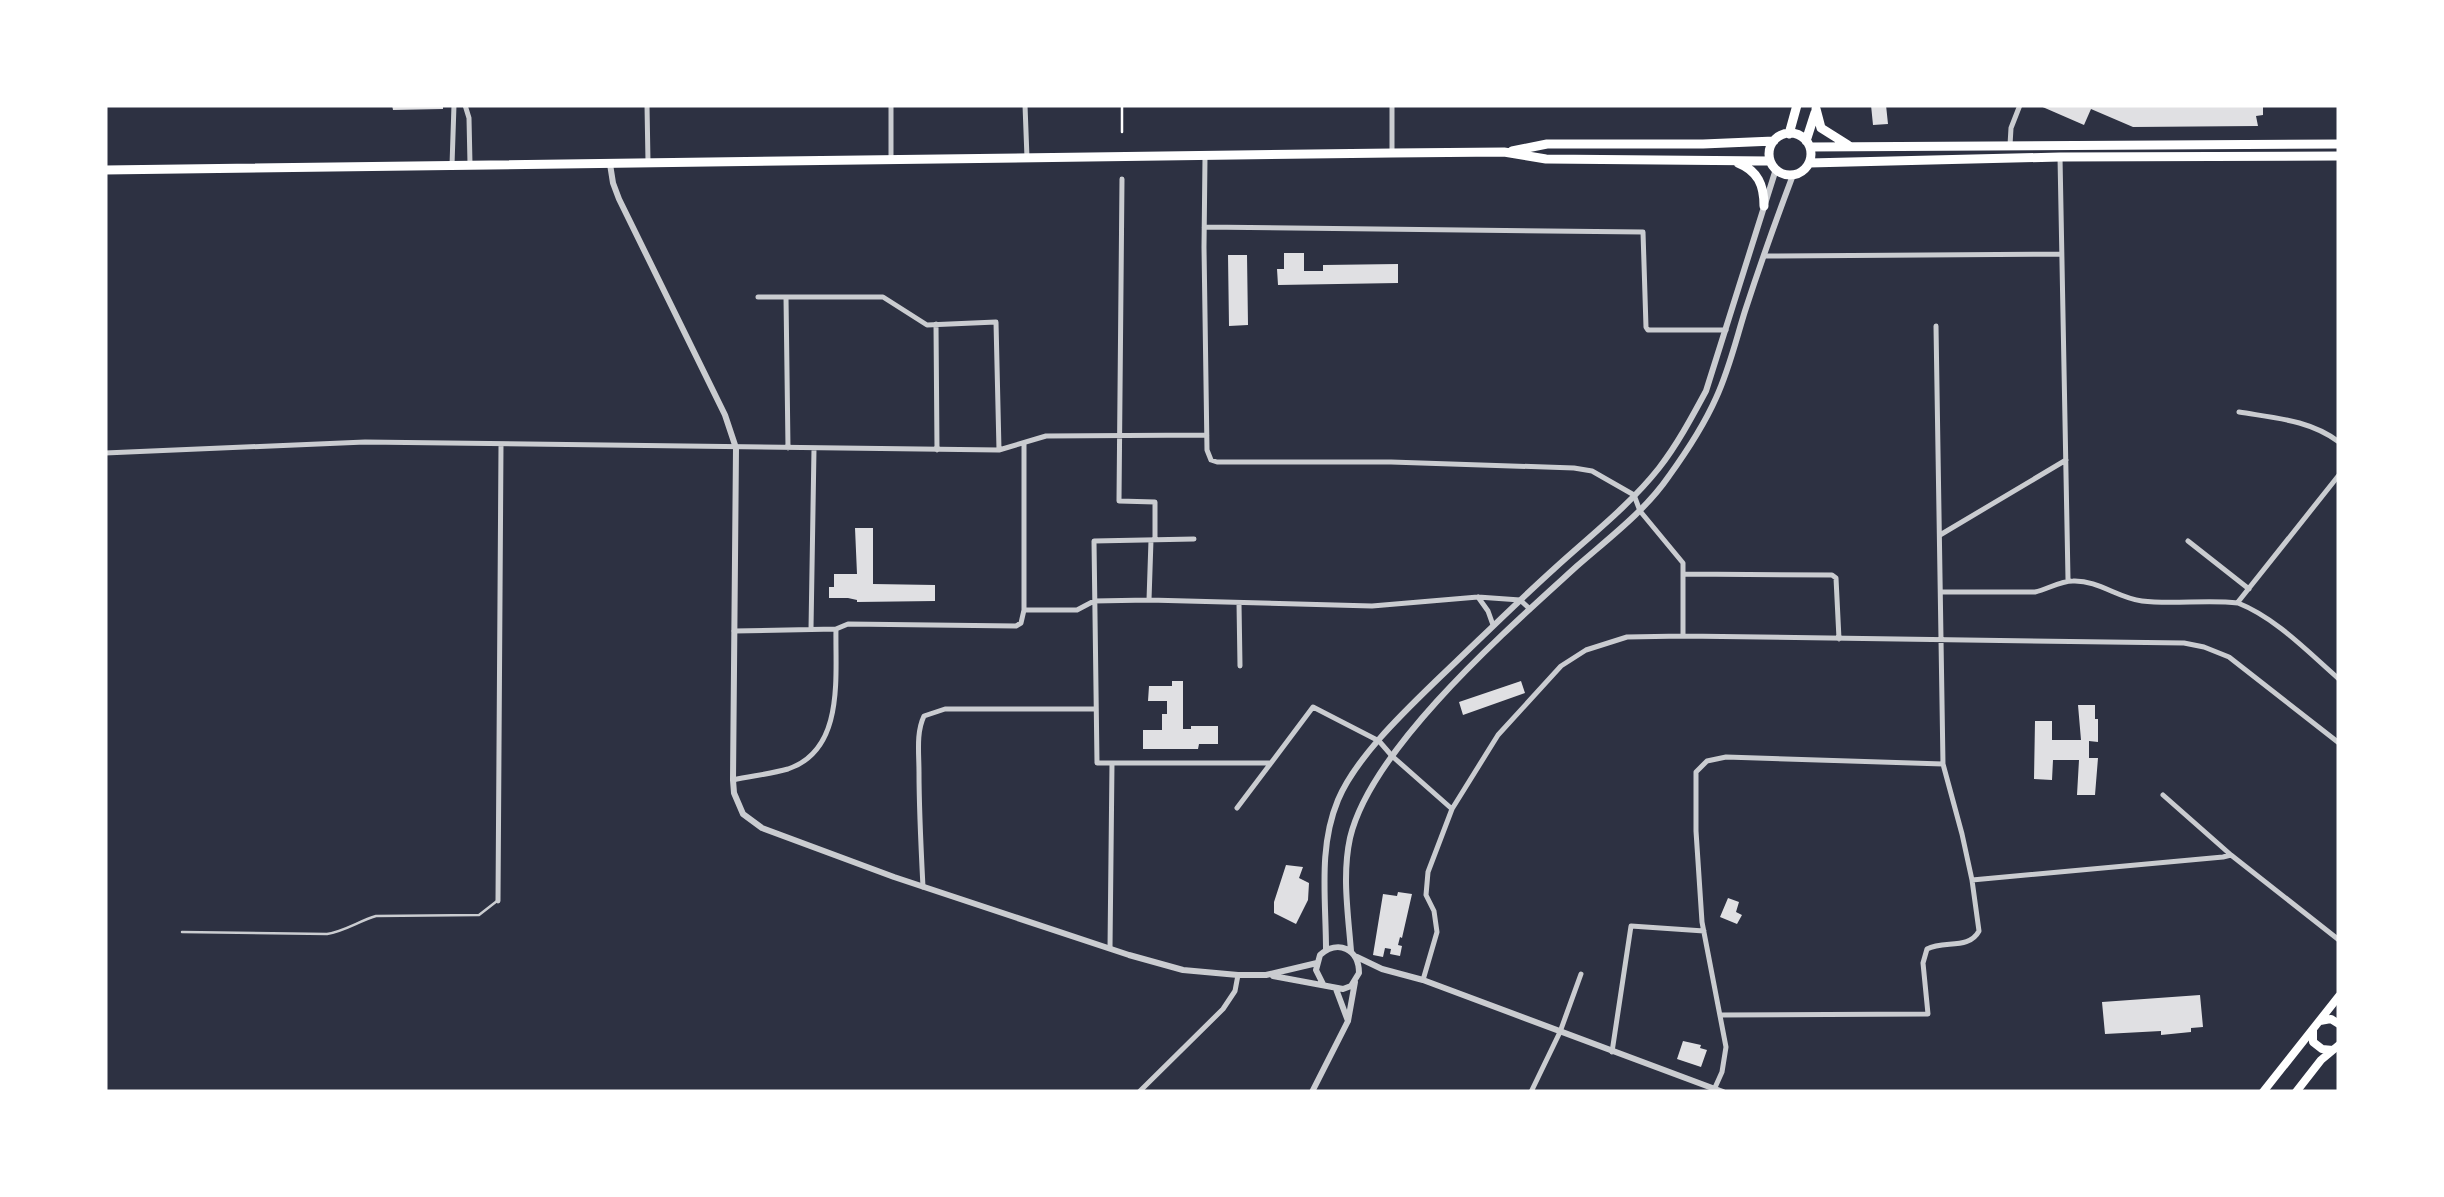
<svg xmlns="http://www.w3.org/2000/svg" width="2444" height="1197" font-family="'Archivo Narrow',sans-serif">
<rect width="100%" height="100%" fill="#2d3142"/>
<path fill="#e0e0e3" d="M392,105h51v4l-50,1z
M1871,105h15l2,19 -15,1z
M2038,105h225v10l-7,1 2,10 -125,1 -42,-18 -7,16z
M1284,253h20v18h19v-6l75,-1v19l-120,2 -1,-16h7z
M1228,255h19l1,70 -19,1z
M855,528h18v56l62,1v16l-78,1v-2l-9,-2h-19v-11h5v-13h23z
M1172,681h11v48h8v-3h27v18h-19l-1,5h-55v-19h19v-16h5v-13h-19l1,-15h23z
M1521,681l4,12 -62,22 -4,-13z
M2078,705h17v14h3v23l-9,-1v17h9l-3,37h-18l2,-35h-26l-1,20 -18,-1 1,-58h17v19h29z
M1286,865l17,2 -4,11 10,5 -1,17 -12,24 -22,-11v-11z
M1398,892l14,2 -10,44 -2,-1 -2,8 4,1 -2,10 -10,-2 1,-5 -6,-1 -2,9 -10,-2 10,-61 14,2z
M1728,898l11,4 -3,10 6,3 -5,9 -17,-7z
M2200,995l3,32 -12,1v4l-30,3v-4l-56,3 -3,-32z
M1683,1041l18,4 -1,3 7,2 -6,17 -24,-8z"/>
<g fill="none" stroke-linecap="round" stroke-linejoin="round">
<path stroke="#fff" stroke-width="2.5" d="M1122,105v27"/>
<path stroke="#caccd0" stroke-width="2.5" d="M182,932l145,2c18,-3 32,-13 49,-18l103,-1 18,-14"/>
<path stroke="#caccd0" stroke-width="5" d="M465,105l4,13 1,46
M647,105l1,57
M891,105v54
M1025,105l2,53
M1392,105v48
M2010,145l1,-17 9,-23
M2060,157l8,422
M1205,158l-1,89 3,203 4,10 6,2h174l183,6 18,3 42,24 6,16 43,52v73
M452,165l2,-60
M1122,179l-3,322 36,1v38
M1204,227l439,5 3,95 2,3h78
M1764,256l297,-2
M758,297h125l44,28 69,-3 3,128
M786,297l2,151
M936,324l1,126
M2239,412c36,6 71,8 100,30
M1024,444v166
M105,453l260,-11 634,8 47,-14 161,-1
M1940,535l126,-75
M1194,539l-100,2 3,222h174l42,-56 66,34 13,15 60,53
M2188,541l61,48
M1684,574l148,1 4,3 3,61
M1941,592h94c13,-3 25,-11 38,-11 25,-1 45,17 69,20 31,4 64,-2 96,2 38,15 70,49 101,76
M1478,597l10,14 5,14
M1149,600l2,-60
M2238,602l101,-127
M1239,603l1,63
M811,629l3,-180
M734,631l102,-2 12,-5 168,2 5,-3 3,-13h53l17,-9 55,-1 223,6 106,-9 42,3 10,9
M733,780c18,-4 37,-6 55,-11 57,-19 47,-93 48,-140
M2163,795l68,60 108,85
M1237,808l34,-45
M1972,880l251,-23 8,-2
M923,887c-2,-39 -4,-77 -4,-115 0,-19 -3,-39 5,-56l21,-7h151
M498,901l3,-456
M1110,948l2,-185
M1423,980l14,-48 -3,-21 -8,-16 2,-23 24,-63 46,-74 63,-69 25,-16 41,-13 56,-1 501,7 20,4 25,10 110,86
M1720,1015l208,-1 -5,-51 4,-14c17,-9 42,1 52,-18l-7,-51 -10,-46 -19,-70 -7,-438
M1612,1052l19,-126 73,5
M1139,1092l84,-83 12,-18 3,-16
M1531,1092l29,-60 21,-58
M1713,1092l9,-20 4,-25 -24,-125 -6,-91v-59l11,-11 19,-4 217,7"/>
<path stroke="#caccd0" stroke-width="6" d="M610,164l3,19 6,16 106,216 11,33 -3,332 1,13 9,21 19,14 132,49 235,78 54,15 55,5h28l51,-12
M1326,950c0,-51 -8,-102 12,-150 18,-43 68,-90 101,-122 39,-37 76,-74 116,-110 35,-32 74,-62 104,-100 18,-23 33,-51 47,-77l70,-222
M1351,951c-3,-38 -9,-76 -1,-113 21,-90 159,-210 227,-272 32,-28 68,-55 92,-90 18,-25 35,-51 47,-78 13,-28 20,-58 29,-87 15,-46 31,-91 48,-136
M1357,957l25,12 41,11 300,112
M1273,976l70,13 8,-3 8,-13c0,-24 -21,-34 -39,-18l-4,15 7,14
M1336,989l12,32
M1312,1092l36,-71 7,-39"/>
<path stroke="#fff" stroke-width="8" d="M2320,1021l11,-2 8,5
M2313,1030v12l9,7 11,1 6,-5
M2263,1092l76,-96
M2296,1092l25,-32 12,-10"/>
<path stroke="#fff" stroke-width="9" d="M1816,109l5,19 27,17
M1769 154a21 21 0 1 1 42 0a21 21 0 1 1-42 0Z
M1789,134l8,-29
M1806,141l9,-28
M1810,147l529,-3
M1512,151l35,-7h156l71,-3
M1738,163c20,8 26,22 26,43
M1809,163l251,-6 279,-1
M105,170l1287,-17 112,-1 42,7 224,2"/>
</g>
<rect width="2444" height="1197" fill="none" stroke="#ffffff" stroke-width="215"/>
</svg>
